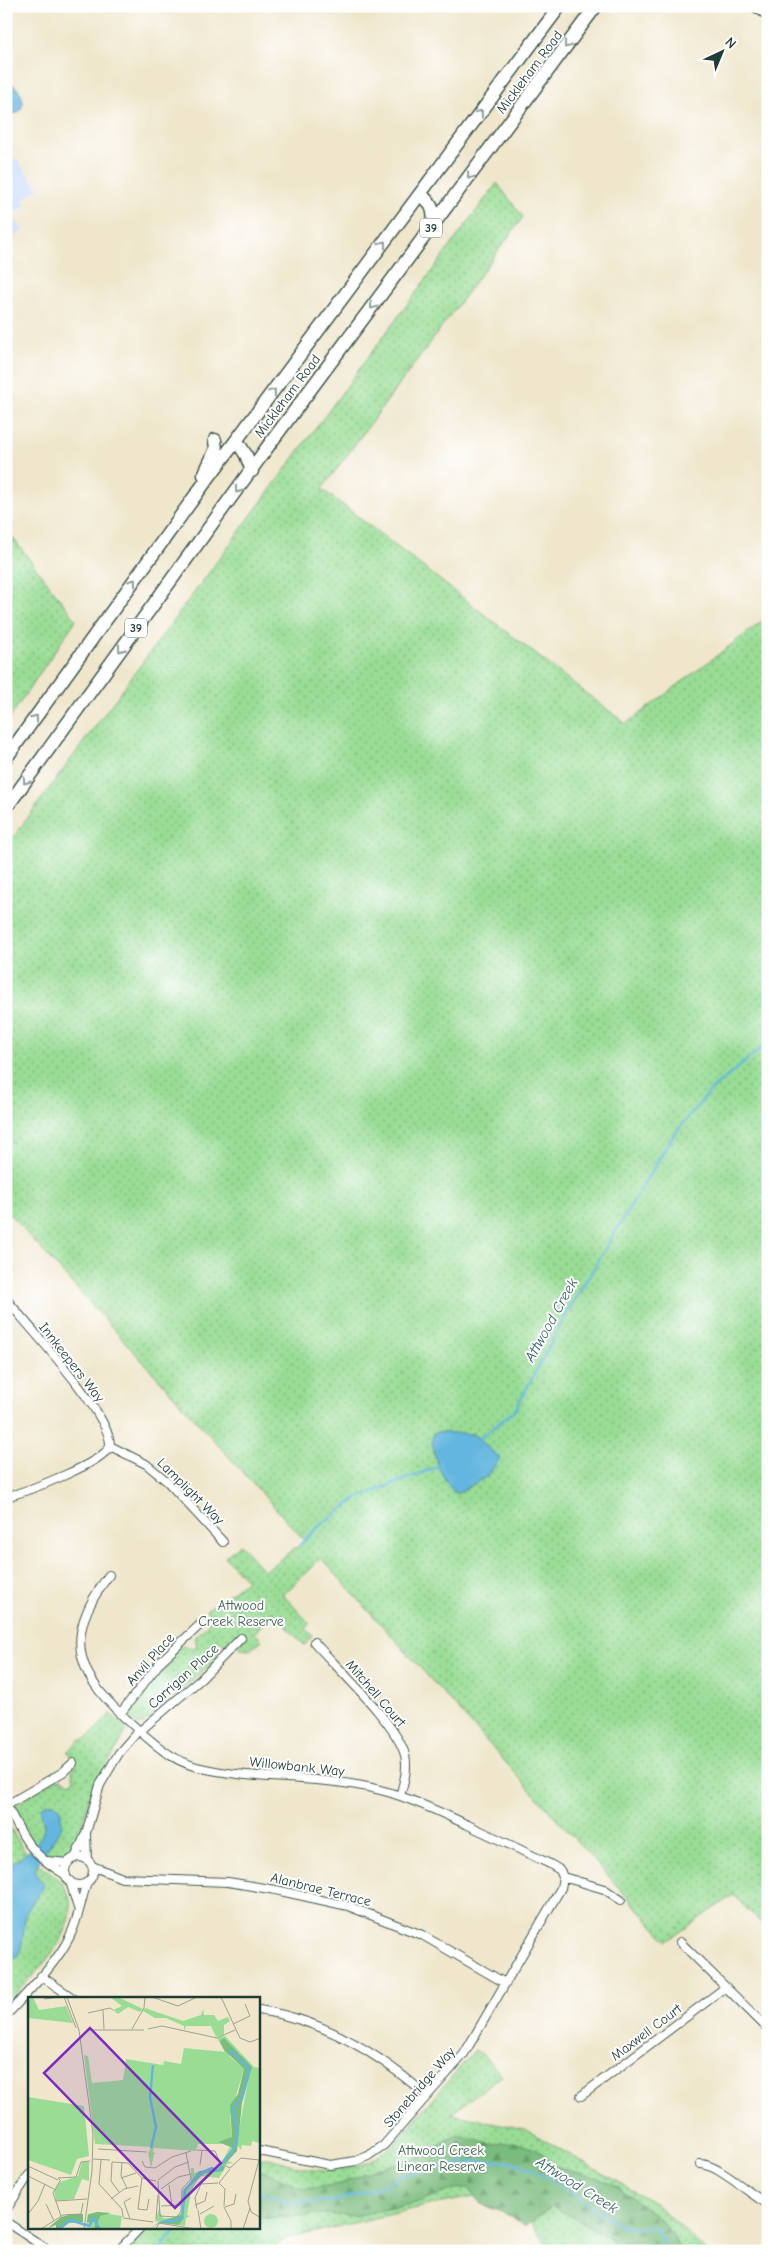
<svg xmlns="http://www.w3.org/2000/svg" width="774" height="2257" font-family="'Comic Neue',sans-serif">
<defs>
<pattern id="green-dots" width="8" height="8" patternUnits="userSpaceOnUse" patternTransform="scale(1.25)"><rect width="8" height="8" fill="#99dd95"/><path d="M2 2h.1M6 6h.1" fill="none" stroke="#7cb47a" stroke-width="1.8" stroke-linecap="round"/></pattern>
<pattern id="forest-firs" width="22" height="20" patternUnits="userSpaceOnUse" patternTransform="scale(1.25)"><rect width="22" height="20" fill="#7abc7e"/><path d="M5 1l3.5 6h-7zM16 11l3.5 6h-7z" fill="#639a68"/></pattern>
</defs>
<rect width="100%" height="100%" fill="#fff"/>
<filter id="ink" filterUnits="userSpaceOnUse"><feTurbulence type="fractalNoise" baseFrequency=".02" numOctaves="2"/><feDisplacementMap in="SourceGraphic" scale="10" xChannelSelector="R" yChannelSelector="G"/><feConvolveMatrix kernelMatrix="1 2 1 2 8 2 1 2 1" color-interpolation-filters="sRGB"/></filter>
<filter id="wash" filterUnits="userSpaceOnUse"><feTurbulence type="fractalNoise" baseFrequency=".0096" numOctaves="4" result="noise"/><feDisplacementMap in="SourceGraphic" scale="20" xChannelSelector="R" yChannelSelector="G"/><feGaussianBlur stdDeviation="1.12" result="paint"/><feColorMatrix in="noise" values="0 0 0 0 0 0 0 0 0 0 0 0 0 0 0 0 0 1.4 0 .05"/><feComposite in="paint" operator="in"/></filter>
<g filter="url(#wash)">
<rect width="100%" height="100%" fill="#efe6cb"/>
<path fill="#ccdbfa" d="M17,159l22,29 -16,12 3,5 -14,10 11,15 -15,12 -2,-82z"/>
<path fill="url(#green-dots)" stroke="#5c8d64" d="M497,183l26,34 -201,272 304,235 142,-107v1313l-35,-35 -66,46 -346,-383 -38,37 27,29 -4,5 6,7 -7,10 -33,-35 -17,22 7,7 -12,10 -10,-1 1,-9 -5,-4 -7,8 -10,-2 -3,3 3,8 -2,5 -63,58 -15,10 -13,-12 20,-32 33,-36 14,2 4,-2 -2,-10 11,-9 5,-11 -5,-6 41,-29 -22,-24 15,-13 24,27 41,-30 -299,-331v-363z
M6,529l70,91 -70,103z
M111,1714l15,14c0,10 -26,45 -32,58 -11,23 -9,53 -27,72 -32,4 -43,-27 -53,-52l42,-27h6l8,4 4,-3 -2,-9 5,-8 -9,-11 11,-12 7,-1z
M6,1818c8,16 15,33 30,44 6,6 15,10 21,16 43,42 -26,96 -51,127z
M475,2050l8,5 19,20 -51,39 74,15 131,75 50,47h-154l-35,-47 -31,-9 -56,10 -145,34 -15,12h-142l22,-23h109v-70h11l36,11 18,2 24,-2 23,-8 21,-15z"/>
<path fill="url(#forest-firs)" stroke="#4c7c59" d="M458,2135l35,9 21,-2 22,7 22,19 34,8 28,12 39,30 13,16 8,17h-55l-41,-29 -32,-15 -28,20 -11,-10 -32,-13 -12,-16 -14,1 -40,14 -61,13 -31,-2 -64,5v-49l18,6 27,13 36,-5 33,-14 45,-12 24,-15z"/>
<path fill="#63b6df" stroke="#417a8a" d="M6,79c12,7 25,24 10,35l-10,-2z
M437,1432l36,2 27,24 -12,18 -31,18c-13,-9 -28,-44 -24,-60z
M47,1803h7l6,5 2,18 -27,42 3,10 6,5c-4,11 -11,17 -16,27 -8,14 1,49 -22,52v-96c12,-4 38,-25 38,-39 0,-7 -4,-12 -3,-20z"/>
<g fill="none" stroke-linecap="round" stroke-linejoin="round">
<path stroke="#63b6df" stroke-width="2.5" d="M477,1441l38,-31 53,-99 104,-174 39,-47 57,-47
M300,1545l17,-17 40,-30 85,-33
M259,2191l29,12 47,-2 48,-15 19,-10 38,-9 38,-6 34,1 18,6 31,18 60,40 17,2h17l4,3 8,20
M161,2251l7,-13 11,-10"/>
</g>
</g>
<g filter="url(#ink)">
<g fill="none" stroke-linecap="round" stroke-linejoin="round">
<g stroke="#3e564b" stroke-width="10">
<path id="street" d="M753,6l15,10
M6,1299c22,27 106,116 104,147
M110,1446l36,18 22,18 55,60
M6,1497c21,-6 96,-33 104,-51
M109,1575c-49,65 -32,101 25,151 19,17 37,34 63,41 61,15 127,7 187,24 30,8 57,22 84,34 28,13 55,26 82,39l10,6 3,7 41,12 17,11
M314,1642c23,26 83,82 91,113 3,14 -1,27 -5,41
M120,1714l41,-53 41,-38
M140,1731l61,-52 40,-41
M6,1804c17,34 25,51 60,71
M7,1805l56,-33 10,-9
M86,1835l1,24
M65 1871a14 14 0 1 1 28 0a14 14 0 1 1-28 0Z
M75,1858l11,-25 14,-48 19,-32 20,-23
M47,1861l21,2
M92,1866l30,12 106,4 48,8 72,16 74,29 83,48
M70,1881l8,27
M680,1942l88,87
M41,1976l32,22
M259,2010c64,10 121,44 168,86
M6,2016c22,-25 48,-49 63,-78 9,-17 12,-38 18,-56
M581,2096l145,-109
M259,2151l71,14 26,-4 12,-5 16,-11 80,-91 97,-166 2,-11
M700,2164c16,-1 50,31 68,40
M6,2210l23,-35
M6,2222l44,29
M118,2251l22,-23"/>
</g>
<g stroke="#3e564b" stroke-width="15">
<path id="primary" d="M420,194c12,9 15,17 13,31
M237,441l9,14 6,16
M204,475l12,-26 -1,-9
M6,758l197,-273 357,-479
M6,808l263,-363 327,-439"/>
</g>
<use href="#street" stroke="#fff" stroke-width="8"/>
<use href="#primary" stroke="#fff" stroke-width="12"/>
</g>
<defs><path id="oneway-chevron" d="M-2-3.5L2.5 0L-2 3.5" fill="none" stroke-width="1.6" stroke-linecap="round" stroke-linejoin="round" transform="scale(1.25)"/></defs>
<g stroke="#8f9e9a">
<use href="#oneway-chevron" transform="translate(567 45) rotate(127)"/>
<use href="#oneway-chevron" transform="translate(480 113) rotate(-53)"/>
<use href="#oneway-chevron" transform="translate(470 176) rotate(127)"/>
<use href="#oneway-chevron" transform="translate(383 244) rotate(-53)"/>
<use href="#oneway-chevron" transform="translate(373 306) rotate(127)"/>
<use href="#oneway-chevron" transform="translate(273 392) rotate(-53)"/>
<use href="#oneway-chevron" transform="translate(238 490) rotate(126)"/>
<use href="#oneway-chevron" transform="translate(133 582) rotate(-54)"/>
<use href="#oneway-chevron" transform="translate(121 649) rotate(126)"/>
<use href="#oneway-chevron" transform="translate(35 718) rotate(-54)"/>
<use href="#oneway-chevron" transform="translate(26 781) rotate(126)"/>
</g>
</g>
<g text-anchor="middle" stroke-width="4" stroke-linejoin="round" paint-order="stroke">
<g fill="#fff" stroke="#627771" stroke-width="1">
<rect x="420" y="218.5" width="22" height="19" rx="4"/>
<rect x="125" y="618.5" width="22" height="19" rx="4"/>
</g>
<g font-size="12" font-weight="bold" fill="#1f3d34">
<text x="431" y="232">39</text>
<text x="136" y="632">39</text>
</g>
<g font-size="14" fill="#1f3d34" stroke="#fff">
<text transform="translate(529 72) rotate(-53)" y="5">Mickleham Road</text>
<text transform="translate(287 396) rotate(-53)" y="5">Mickleham Road</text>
<text transform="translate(72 1362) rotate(52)" y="5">Innkeepers Way</text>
<text transform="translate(191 1491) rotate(45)" y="5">Lamplight Way</text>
<text transform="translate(150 1659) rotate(-48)" y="5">Anvil Place</text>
<text transform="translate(183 1676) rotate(-42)" y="5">Corrigan Place</text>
<text transform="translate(376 1693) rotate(49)" y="5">Mitchell Court</text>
<text transform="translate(297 1766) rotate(6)" y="5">Willowbank Way</text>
<text transform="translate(321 1889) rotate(14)" y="5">Alanbrae Terrace</text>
<text transform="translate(646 2032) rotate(-37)" y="5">Maxwell Court</text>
<text transform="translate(419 2087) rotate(-49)" y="5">Stonebridge Way</text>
</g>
<g font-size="14" fill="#3e654c" stroke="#fff">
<text x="241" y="1610">Attwood<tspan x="241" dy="16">Creek Reserve</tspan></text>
<text x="441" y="2155">Attwood Creek<tspan x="441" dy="16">Linear Reserve</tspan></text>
</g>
<g font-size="15" font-style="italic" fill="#336167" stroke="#fff">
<text transform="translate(551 1320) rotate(-61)" y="5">Attwood Creek</text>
<text transform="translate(577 2185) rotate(32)" y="5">Attwood Creek</text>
</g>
</g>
<g transform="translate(28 1997)">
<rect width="232" height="232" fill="#efe6cb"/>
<path d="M0,0h5l6,13 27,-4 7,17 -45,-5zM82,0h8l25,12 -3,3 -12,-5 -10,7 -5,-4 9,-4zM117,11l38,13 18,-6 2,-6 1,6h10l4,6 10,-4 2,4 -6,4v10l-8,2 -5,-11h-25l-2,5v-5l-18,-8h-11l-12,-7zM197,39l29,31 6,1v75l-8,-2 -1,5 -9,-1 -1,5 -4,-5 -9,16 5,2 -6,1 -8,14 -19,-2 -9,15 -4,24 3,1 -4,2 -1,8 -30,-5 4,-12 4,9h12l6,-5 1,-22 9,-10v-13h3v5l25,-6 12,-22h5l12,-64 -7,-26 -2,-2 -10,3 15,13 -14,47 2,22 -13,4 3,2h-24l-2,7 -42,-3 -1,4 4,2h-3l-3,14 -3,-15 3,-6 -56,-3 -11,-89 4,1 4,27 31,-3 3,-21 37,6 1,-4 17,3 3,-16 41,4 -8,-14zM0,100l56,9 5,50 -12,3 -6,16 -43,-15zM54,165h7v19l-7,-2 -8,20 -18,2 -2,-11 6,-8 18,-6zM69,215l25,4 -2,13h-25l-9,-4 2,-11zM176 224a7 7 0 1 1 14 0a7 7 0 1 1-14 0Z" fill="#99dd95"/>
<path d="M196,41l28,29 -10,36 -5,48 -12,13 -3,-3 11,-13 -15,-6 14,-5 -2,-32 8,-11 6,-25 -20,-19 -4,-9zM193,168l4,2 -2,4 -18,2 -22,19 16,-21 20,-2zM69,215l14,1 -11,3v13h-5v-7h-8l1,-7zM44,217h11v8l-14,1 -8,6h-5v-4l-8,3 13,-11zM152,218l4,2 -5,8 -20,-2 -9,6 9,-7z" fill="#7abc7e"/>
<path d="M70 225a7 7 0 1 1 14 0a7 7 0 1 1-14 0Z" fill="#99dd95"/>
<path fill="none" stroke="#63b6df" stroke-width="2.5" d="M123,151l5,-21 -6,-30 3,-32M195,166l10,-13 5,-17 -5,-25 9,-10 7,-30 -19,-18M134,225l20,-3 3,-29 15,-17 12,-5 6,3 4,-5M31,232l11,-9 19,6 5,-8 5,11"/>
<path fill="none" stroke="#9ca28f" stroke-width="1" d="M36,0l12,31M39,0l12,33 14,104 -1,37 -8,58M124,0l26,9 19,-9M193,0l19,41 10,4 11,-4M16,2l16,-2M75,13l1,19M60,16l22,-5 3,2M205,27l17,-8 -5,-12M104,32l12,-21 1,-11M120,32l14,-3 55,12 18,-8M61,33h55M70,152l49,3M169,153l18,1 5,12 10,5M65,162l17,1M73,163l-2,24 23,25 1,8M231,163l-11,41 3,11 10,6M114,164l3,6 10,1 17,-11 19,-6M84,165l16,1 14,15 14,3M84,165l-1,19 8,11M94,165l-1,14 6,12M172,168l2,-15M0,169l30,14M202,171l11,-10 18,2M0,179l26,13M93,181l15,-5M130,183l17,-13 14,-5M32,184l-7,12 8,23M33,184l-3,-3 18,-1 5,-15 9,-1M130,184l2,35 17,1 4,-6 1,-22 9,-10 -5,-26M191,186l6,6 -1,17M191,186l11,-14M141,188l3,21M133,192l17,-12 13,-3M83,202l13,-10 14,-3M28,204l31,-2M18,207l8,17M167,208l10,-4 2,-9M133,209l20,-1M196,210l7,14v8M197,210l9,-3 2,-10M110,212l4,-31M110,212l9,1 2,-11M169,212l-2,-11 6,-14 17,-1M170,213l3,19M0,217l10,-13 7,-17M172,217l14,-8M95,221l30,4M102,222l-6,-17 7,-4M128,222l2,-24M13,232l22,-14 18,-1 2,-11M128,232l3,-6 36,6M215,232l7,-21"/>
<path fill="#7b2cbf" fill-opacity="0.15" stroke="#7b2cbf" stroke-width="2.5" d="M62,31l131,135 -46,45 -131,-135z"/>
<rect width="232" height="232" fill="none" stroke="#1f3d34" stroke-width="2.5"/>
</g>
<rect width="774" height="2257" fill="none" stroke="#fff" stroke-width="25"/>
<g transform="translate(722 52) rotate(44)" stroke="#ffffff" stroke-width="4" paint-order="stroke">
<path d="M0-4L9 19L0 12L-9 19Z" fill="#1f3d34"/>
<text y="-8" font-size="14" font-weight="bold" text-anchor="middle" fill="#1f3d34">N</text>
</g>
</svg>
